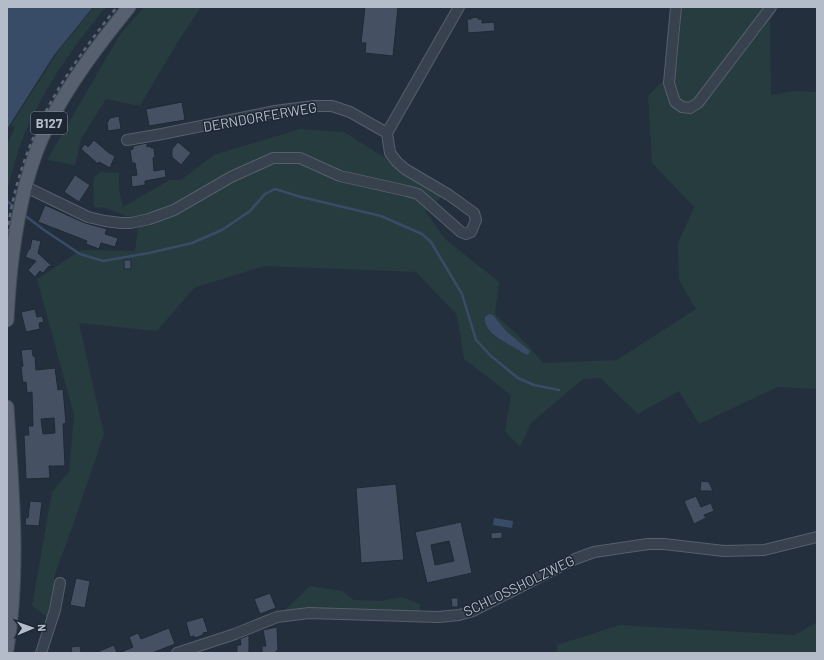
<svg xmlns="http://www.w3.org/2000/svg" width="824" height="660" font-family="Barlow,sans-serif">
<rect width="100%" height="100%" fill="#242f3e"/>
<path fill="#263c3f" d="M94,7h12c-34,41 -63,82 -83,131 -7,17 -11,36 -16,53v-46l8,-18 -4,-2 46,-72z
M144,7h57l-24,36 -37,63 -34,-7 -25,40 -6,26 -28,-5 72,-124z
M682,7h96l-8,14 1,74 23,-4 23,1v297l-39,-2 -79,37 -20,-33 -41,23 -38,-36 -17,1 -52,44 -11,24 -15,-16 6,-36 -47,-36 -7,-44 -41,-43 -152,-6 -70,22 -37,43 -78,-8 25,111 -32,94 -17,46 -6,44 -17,-12 20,-114 17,-20 5,-57 -37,-136 44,-29 54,1 4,-30 -33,-13 -12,-1 -1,-23 1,-7 7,-5 18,1v17l4,17 47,-27h11l33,-25 86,-26 44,3 100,63 -19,16 20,28 54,43 -4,32 32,30 16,19 74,-3 79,-51 -17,-29 -1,-37 16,-36 -42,-44 -4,-67 29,-30z
M310,586l32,5 12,9 28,1 20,-4 18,7v9l-136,2 2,-6z
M817,622v31h-260v-8l63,-20 174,10z"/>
<path fill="#394c67" d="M7,7h86l-39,48 -47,74z
M489,314l4,1 13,16 24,20 -2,4 -5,-2c-12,-9 -40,-18 -38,-36z
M494,518l19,3 -1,7 -19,-3z"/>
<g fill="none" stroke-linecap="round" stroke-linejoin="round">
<path stroke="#394c67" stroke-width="2.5" d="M7,201l9,7
M23,214l21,16 36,24 23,7 46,-8 43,-10 30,-13 28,-19 15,-17 10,-5 26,8 80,19 41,18 9,8 31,52 14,46 15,16 27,22 16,7 25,5"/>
</g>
<path fill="#455162" stroke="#1f2835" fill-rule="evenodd" d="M365,7h33l-5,49 -28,-3 1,-10h-5z
M478,17v2h4v4l12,-1 1,9 -27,2 -1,-14h4v-1z
M182,102l3,18 -36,6 -3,-17z
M119,116l2,13 -13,2 -1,-8 3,-5z
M94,140l15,13 6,3 -5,12 -11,-6 -1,2 -17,-15 4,-5 3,3z
M178,142l13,11 -10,12 -9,-8v-8z
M147,143v4l4,-1v2h3l1,9 -2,1 1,13 11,-2 1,8 -21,4v4l-13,2 -1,-11 6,-1 -2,-12h-3l-2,-13 3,-1v-3z
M75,175l15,10 -11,17 -15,-10z
M45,205l40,18 22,6 -2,5 13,4 -3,9 -14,-4 -2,6 -13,-5 1,-3 -49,-19z
M32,239l9,2 -3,12 15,14 -4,-1 -6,7 -3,-2 -5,6 -7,-7 8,-9 -11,-4 4,-8h1z
M124,260h7v9h-7z
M35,309l2,8 5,-1 2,6 -5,1 1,6 -14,3 -5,-20z
M32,349l1,7h2l1,14 19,-2 3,22 5,-1 3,34 -3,1 2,42h-16l1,12 -24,1 -2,-44h5l-1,-9h5l-1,-34 -5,1 -1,-11 -3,1 -2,-16 2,-1 -2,-16zM54,418l1,15 -12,1 -2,-15z
M701,481l8,1 4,9h-13z
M396,484l8,76 -43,3 -5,-75z
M696,496l5,11 10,-4 3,8 -10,4 2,3 -12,6 -10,-23z
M30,501l12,1 -3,24 -14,-1 1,-8 2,1z
M461,522l11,51 -45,10 -12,-51zM449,541l5,20 -19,4 -4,-20z
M502,532v6l-11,1v-6z
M76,578l14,3 -5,27 -15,-3z
M270,593l6,15 -16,6 -6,-15z
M451,598h7v9h-6z
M203,617l5,15 -5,1v2l-8,3 -1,-2 -4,1 -4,-15z
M277,627l1,24h-2v2h-14v-7h4l-3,-16z
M169,628l6,16 -23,9h-33l14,-6 -4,-10 9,-4 3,6z
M249,635v18h-12v-8h4l-1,-6z
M114,645l3,8h-22z
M80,646l1,7h-9l-1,-6z"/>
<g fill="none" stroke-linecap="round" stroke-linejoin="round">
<g stroke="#565f6c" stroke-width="12">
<path id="minor" d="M676,7l-7,76 6,19 7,5 8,1 8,-5 73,-96
M127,140l35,-6 113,-23 39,-5h18l18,6 37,21
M26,187l62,30 17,4 16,2h10l18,-4 25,-9 57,-33 42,-19h27l40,18 67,15 11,3 43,38 5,2 5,-2 5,-12 -2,-7 -25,-18 -44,-26 -8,-7 -7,-9 -3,-20 72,-126
M41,653l14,-43 5,-27
M177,653l58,-19 42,-17 32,-4 129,4 21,-2 14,-4 102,-52 19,-7 54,-8h16l60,7 40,-1 53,-13"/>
</g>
<g stroke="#414a57" stroke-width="15">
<path id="major" d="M7,320c3,-63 12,-138 41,-195 22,-43 51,-81 81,-118
M7,407c5,81 13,162 0,242"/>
</g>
<use href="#minor" stroke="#38414e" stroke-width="10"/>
<use href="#major" stroke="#56606e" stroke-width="13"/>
<path stroke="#5a6575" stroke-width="2.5" stroke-dasharray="4 4" stroke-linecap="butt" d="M7,233c13,-92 53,-155 110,-226"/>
</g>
<g text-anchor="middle" stroke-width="3" stroke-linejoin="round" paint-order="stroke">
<rect fill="#1d2633" stroke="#878f9c" stroke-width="1" x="31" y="112" width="36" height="22" rx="3"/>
<g font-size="13" font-weight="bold" fill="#b4bcc9">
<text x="49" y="128">B127</text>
</g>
<g font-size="14" fill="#b4bcc9" stroke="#1d2633">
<text transform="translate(260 117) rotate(-10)" y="5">DERNDORFERWEG</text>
<text transform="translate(519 586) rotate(-26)" y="5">SCHLOSSHOLZWEG</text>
</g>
</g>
<rect width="824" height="660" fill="none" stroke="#b4bcc9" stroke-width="16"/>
<g transform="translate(32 628) rotate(88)" stroke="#1d2633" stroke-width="3" paint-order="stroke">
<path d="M0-3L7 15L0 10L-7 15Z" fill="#b4bcc9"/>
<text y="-6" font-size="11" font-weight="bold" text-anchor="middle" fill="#b4bcc9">N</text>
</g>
</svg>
